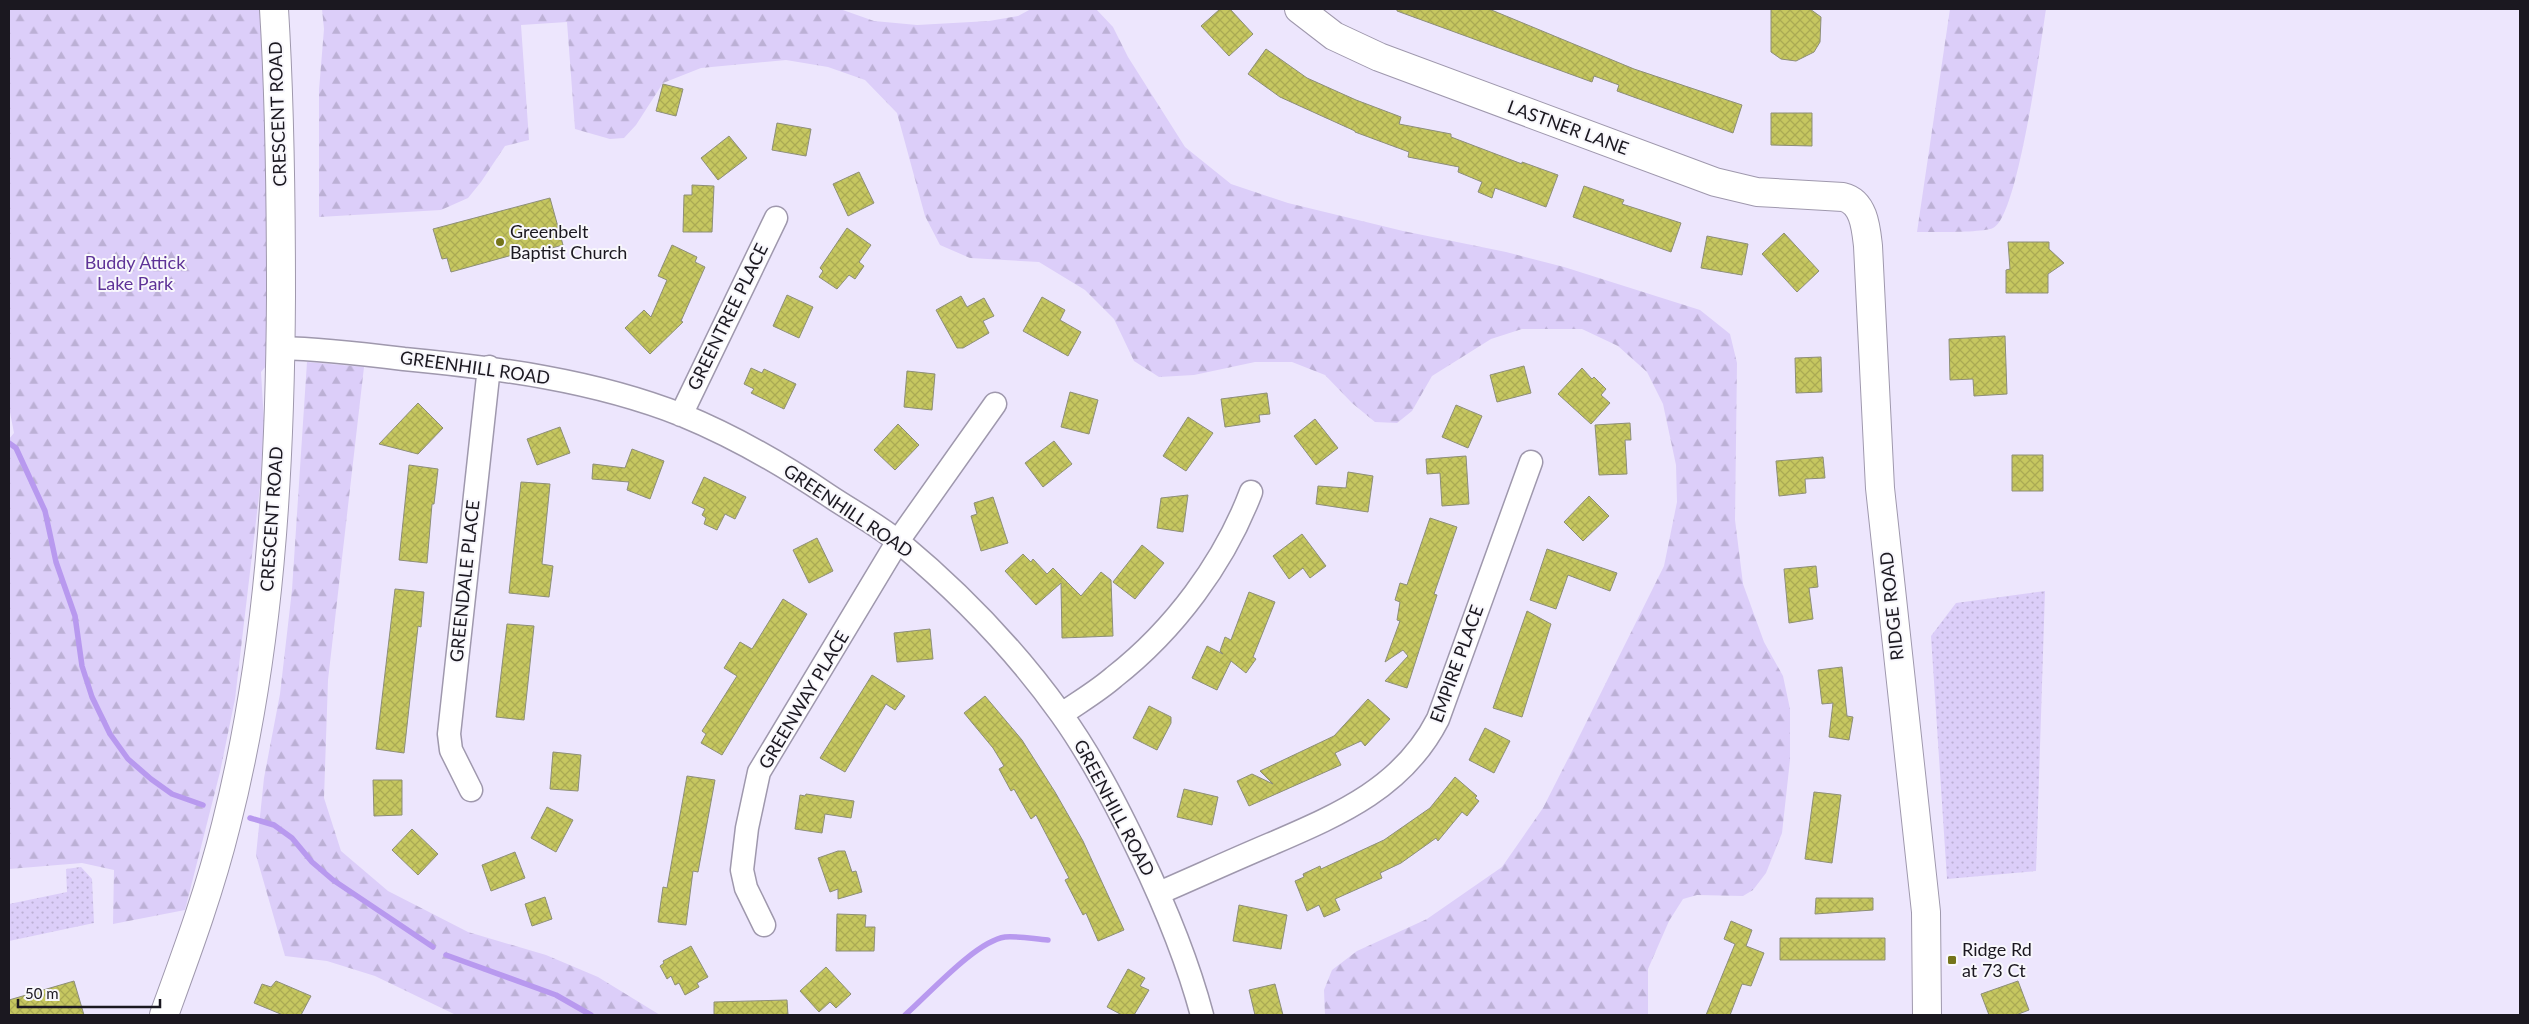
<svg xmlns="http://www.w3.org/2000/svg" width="2529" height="1024" font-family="Lato,sans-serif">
<defs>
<pattern id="green-dots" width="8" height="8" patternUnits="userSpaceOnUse" patternTransform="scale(1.25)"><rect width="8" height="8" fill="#dccef9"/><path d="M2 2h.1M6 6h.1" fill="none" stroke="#bcb0d5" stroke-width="1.8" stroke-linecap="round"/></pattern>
<pattern id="forest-firs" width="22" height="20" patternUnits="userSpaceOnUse" patternTransform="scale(1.25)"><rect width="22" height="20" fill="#dccef9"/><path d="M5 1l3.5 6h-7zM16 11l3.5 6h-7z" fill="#bcb0d5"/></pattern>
<pattern id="building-cross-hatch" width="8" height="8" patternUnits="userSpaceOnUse" patternTransform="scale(1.25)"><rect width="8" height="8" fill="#c6c760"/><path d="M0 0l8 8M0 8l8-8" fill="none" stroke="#aaaa53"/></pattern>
</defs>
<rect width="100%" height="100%" fill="#ede6fd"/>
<path fill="url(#green-dots)" d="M2045,591l-9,280 -89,8 -16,-243 25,-33z
M81,867l11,12 2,44 -85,18v-37l58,-12 -1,-23z"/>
<path fill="url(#forest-firs)" d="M9,9h266l6,339 -20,24 3,50 -4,65 -25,212 -15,73 -35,138 -72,14 1,-54 -32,-7 -73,6v-430l5,-6 -5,-26z
M322,9h518l34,12 43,4 72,-4 29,-5 13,-7h65l17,18 15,30 57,90 46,37 57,19 115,28 103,21 58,15 136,43 30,24 7,29 -2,157 8,64 21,58 19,34 7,33v51l-8,73 -16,40 -13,17 -10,6 -46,-1 -14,4 -14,22 -21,48v46h-323l-1,-25 8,-20 25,-19 70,-32 75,-52 41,-59 30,-59 91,-183 13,-64 -1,-37 -13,-61 -16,-32 -29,-26 -36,-17h-60l-31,10 -59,37 -20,35 -15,12 -22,-1 -23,-19 -27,-28 -33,-13h-37l-61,13 -35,2 -25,-16 -20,-42 -29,-29 -46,-28 -69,-4 -30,-13 -15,-29 -28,-103 -32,-33 -37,-13 -42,-7 -85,8 -38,15 -27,42 -12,13 -14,1 -35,-10 -8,-107 -46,3 8,115 -24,6 -24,36 -13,16 -27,12 -122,7v-127l5,-61z
M1950,9h96c-5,32 -28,209 -53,219 -12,5 -61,4 -76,4z
M307,362l57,5 -36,313 -4,118 17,53 47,40 80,41 78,23 52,22 62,38h-204l-81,-39 -48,-15 -42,-5 -29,-101 8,-77 16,-84 12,-104z"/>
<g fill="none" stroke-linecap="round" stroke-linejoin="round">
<path stroke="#b899ef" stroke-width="5.5" d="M9,443l7,5 29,63 11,51 19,54 7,50 10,31 18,37 18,25 23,20 21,15 31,11
M250,818l24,7 18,13 20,24 21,18 100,67
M446,955l110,40 35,20
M905,1015c23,-20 71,-74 100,-78 14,-1 29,2 43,3"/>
</g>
<path fill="url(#building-cross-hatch)" stroke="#8d8e78" d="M1220,9h10l23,25 -24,22 -28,-30z
M1397,9h92l145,60 108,36 -9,28 -116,-42 2,-6 -25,-9 -2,6 -195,-71z
M1771,9h39l11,8 -1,25 -6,10 -18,9 -15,-2 -10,-7z
M1266,49l41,29 49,22 45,17 -2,7 52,10v3l71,27v-2l36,13 -12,32 -51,-19 -3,10 -14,-6 4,-10 -24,-10 1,-5 -51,-10 1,-5 -54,-20v-1l-75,-34 -32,-23z
M663,84l20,5 -7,27 -20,-5z
M1771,113h41v33l-41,-1z
M777,123l34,6 -5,27 -34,-6z
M729,136l18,22 -29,22 -17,-22z
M859,172l15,31 -26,13 -15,-32z
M692,185l22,1 -2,46h-29l1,-37h8z
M1584,186l40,14 -2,4 59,19 -10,29 -98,-35z
M550,198l13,47 -46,12 -1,-3 -65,18 -4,-14 -5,1 -9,-30z
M847,228l24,17 -12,17 5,4 -9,13 -6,-4 -12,14 -18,-12 4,-6 -3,-3z
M1784,233l35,38 -22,21 -35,-38z
M1707,236l41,8 -6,31 -41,-7z
M2008,242h41v7l15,14 -16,11v19h-42v-23l4,-1z
M672,245l25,12 -2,5 10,5 -24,54 2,1 -33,32 -25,-26 19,-18 7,7 16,-37 -9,-4z
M787,295l26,12 -14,31 -26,-12z
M961,296l6,11 17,-9 10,18 -11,5 6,12 -26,15h-6l-21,-38z
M1042,297l23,13 -5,10 21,12 -13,24 -45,-25z
M2005,336l2,58 -33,2 -1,-17 -23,1 -1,-41z
M1821,357l1,35 -26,1 -1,-35z
M1524,366l7,27 -34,9 -7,-27z
M751,368l11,5 2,-4 32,15 -12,25 -33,-16 3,-4 -10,-5z
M1582,368l10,11 2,-2 12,12 -5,6 9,8 -19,21 -33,-30z
M907,371l28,3 -3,36 -28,-3z
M1070,392l28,8 -9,34 -28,-7z
M1267,393l3,21 -11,1 1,7 -35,5 -4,-28z
M418,403l25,25 -25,26 -39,-10z
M1456,405l26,11 -14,32 -26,-11z
M1188,417l25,16 -27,38 -23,-15z
M1315,419l23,29 -22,17 -22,-29z
M1630,423l1,17h-6l2,34 -28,1 -4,-50z
M898,424l21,21 -24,25 -21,-20z
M560,427l10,26 -33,12 -10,-26z
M1054,441l18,23 -29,23 -18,-24z
M632,449l32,12 -14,38 -23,-9 2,-8 -37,-3 1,-15 32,4z
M2012,455h31v36h-31z
M1466,456l3,48 -27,2 -2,-33 -13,1 -1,-15z
M1823,457l2,21 -20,1 1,14 -27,3 -3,-35z
M409,465l29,4 -4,35h-2l-5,59 -28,-3z
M1348,472l25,4 -5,36 -52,-8 2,-18 28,2z
M704,477l42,20 -11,22 -10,-5 -8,16 -13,-6 2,-6 -4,-3 3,-6 -13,-6z
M521,482l29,2 -8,80 11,2 -4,31 -40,-4z
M1188,495l-5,37 -26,-4 4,-30z
M1589,496l20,20 -26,25 -19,-19z
M993,497l15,46 -27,8 -10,-35 6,-2 -3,-11z
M1430,518l27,9 -23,67 3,1 -30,93 -22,-7 23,-25 -5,-6 -18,12 15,-41 -3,-1 3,-18 -5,-2 5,-17 7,2z
M1302,534l24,32 -16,12 -7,-10 -14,11 -16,-23z
M817,538l16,33 -24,12 -16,-33z
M1142,545l22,18 -29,36 -22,-17z
M1547,549l70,24 -7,18 -42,-16 -12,34 -26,-9z
M1023,554l8,8 2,-3 14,15 6,-6 28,28 20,-24 10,8 2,56 -51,2 -1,-55 -25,22 -31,-34z
M1816,566l2,21 -9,1 4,31 -24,4 -5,-54z
M395,589l29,3 -3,35 -3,-1 -14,127 -28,-4z
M1249,592l26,10 -22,55 3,2 -10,14 -15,-12 -14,29 -25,-12 15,-32 16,8 -3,-3 5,-14 6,3z
M783,599l24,15 -85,141 -21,-12 5,-9 -4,-3 35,-55 -13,-8 16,-26 12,7z
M1527,611l24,13 -29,93 -29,-9z
M507,624l27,2 -10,94 -28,-3z
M930,629l3,30 -36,3 -3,-29z
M1842,667l5,49 6,1 -4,23 -20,-3 4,-34 -11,1 -4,-34z
M872,675l33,21 -10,14 -9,-6 -41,68 -25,-14z
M985,696l37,44 33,52 28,49 41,89 -26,11 -12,-28 -3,2 -18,-35 4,-2 -33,-63 -5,4 -17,-30 -3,2 -12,-22 5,-3 -11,-18 -29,-35z
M1368,699l22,20 -25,27 -4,-5 -26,12 6,12 -92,41 -12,-25 15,-7 21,10 -13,-13 74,-35z
M1149,706l22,11v6l-14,27 -24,-12z
M1485,728l25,13 -16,32 -25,-13z
M553,752l28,3 -3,36 -28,-2z
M687,776l28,4 -17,92 -5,-1 -7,54 -28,-3 5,-35 4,1z
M1455,777l22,19 -2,2 4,3 -12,15 -5,-4 -24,29 -2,-3 -35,25 -21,10 2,5 -47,21 5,11 -16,7 -5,-12 -12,6 -12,-30 9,-4 -1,-3 17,-8 1,3 63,-29 46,-32z
M373,780h29v35l-28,1z
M1184,789l34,8 -6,28 -35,-8z
M1814,792l27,3 -9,68 -27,-4z
M806,794l48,7 -3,17 -26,-4 -3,19 -27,-4 5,-34 5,1z
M547,807l26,13 -17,32 -25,-14z
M412,829l26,25 -20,21 -26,-25z
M838,851h7l7,21 4,-1 6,21 -24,7v-10l-8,3 -12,-34z
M515,852l10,26 -34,13 -9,-26z
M545,897l7,22 -20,7 -7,-22z
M1816,898h57v12l-58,4z
M1239,905l48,10 -6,34 -48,-8z
M837,914l29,1 -1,12h10l-1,24h-38z
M1731,921l21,9 -6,16 18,7 -13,33 -9,-2 -12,31h-24l29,-71 -11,-5z
M1780,938h105v22h-105z
M691,946l17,31 -11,6 2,4 -14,8 -6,-12 -4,2 -4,-9 -4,3 -7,-13 4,-3 -1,-2z
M826,967l25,27 -15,14 -6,-6 -11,10 -19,-21z
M1128,969l17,9 -5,8 9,4 -15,25h-12l-15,-8z
M74,981l10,34h-75v-15z
M276,981l35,15 -10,19h-18l-29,-12 8,-19 9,3z
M2018,981l11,29 -13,5h-27l-8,-21z
M1275,984l8,31h-28l-6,-25z
M787,1000l1,15h-74v-13z"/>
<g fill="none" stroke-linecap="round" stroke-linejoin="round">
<g stroke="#9f98ad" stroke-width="25">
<path id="minor" d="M281,348c41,1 82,6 123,11 94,9 189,21 278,56 51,21 100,49 146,80 24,16 50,30 72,48 60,50 116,108 161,171 31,43 56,92 79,140 25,52 47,105 62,161
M681,415l95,-197
M1062,714c17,-12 36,-23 52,-37 60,-47 110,-114 137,-185
M471,790l-20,-40 -2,-16 40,-367
M1159,893c37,-16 74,-33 112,-49 67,-29 132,-56 167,-125l93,-257
M764,925l-18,-37 -4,-18 5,-42 12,-56 139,-231 97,-137"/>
</g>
<g stroke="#9f98ad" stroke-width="30">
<path id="tertiary" d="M1299,9l35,27 45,21 336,125 42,10 86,5c21,5 23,31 25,49l12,242 46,424 1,103
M164,1015c23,-63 46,-125 62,-190 44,-173 54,-351 55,-529 0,-96 -1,-192 -7,-287"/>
</g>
<use href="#minor" stroke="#fff" stroke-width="22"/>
<use href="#tertiary" stroke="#fff" stroke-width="28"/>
</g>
<g fill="#74741a" stroke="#f8f7fc" stroke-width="2">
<circle cx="500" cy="242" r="5"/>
<rect x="1947" y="955" width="10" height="10" rx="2.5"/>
</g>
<g text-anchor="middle" stroke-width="4" stroke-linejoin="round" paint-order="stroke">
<g font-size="18" fill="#1b1820" stroke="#f8f7fc">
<text transform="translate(278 114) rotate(-92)" y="6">CRESCENT ROAD</text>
<text transform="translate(1568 128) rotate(20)" y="6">LASTNER LANE</text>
<text transform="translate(728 317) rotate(-64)" y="6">GREENTREE PLACE</text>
<text transform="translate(475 368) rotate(8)" y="6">GREENHILL ROAD</text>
<text transform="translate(848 511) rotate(34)" y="6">GREENHILL ROAD</text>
<text transform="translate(272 519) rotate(-86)" y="6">CRESCENT ROAD</text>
<text transform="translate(465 581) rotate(-84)" y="6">GREENDALE PLACE</text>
<text transform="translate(1892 606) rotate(-96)" y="6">RIDGE ROAD</text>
<text transform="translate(1457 664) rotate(-70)" y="6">EMPIRE PLACE</text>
<text transform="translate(804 700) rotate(-59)" y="6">GREENWAY PLACE</text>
<text transform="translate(1114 808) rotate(62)" y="6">GREENHILL ROAD</text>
</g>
<g font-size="18" fill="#1b1820" stroke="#f8f7fc" text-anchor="start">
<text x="510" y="238">Greenbelt<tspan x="510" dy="21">Baptist Church</tspan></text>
<text x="1962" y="956">Ridge Rd<tspan x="1962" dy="21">at 73 Ct</tspan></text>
</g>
<g font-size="18" fill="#5e3397" stroke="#f8f7fc">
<text x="135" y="269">Buddy Attick<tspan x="135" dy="21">Lake Park</tspan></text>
</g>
</g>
<rect width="2529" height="1024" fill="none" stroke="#1b1820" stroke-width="20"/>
<path d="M18 999v8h142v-8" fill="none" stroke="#1b1820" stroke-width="2.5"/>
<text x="25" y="999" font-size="15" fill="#1b1820" stroke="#f8f7fc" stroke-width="4" paint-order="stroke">50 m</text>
</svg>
